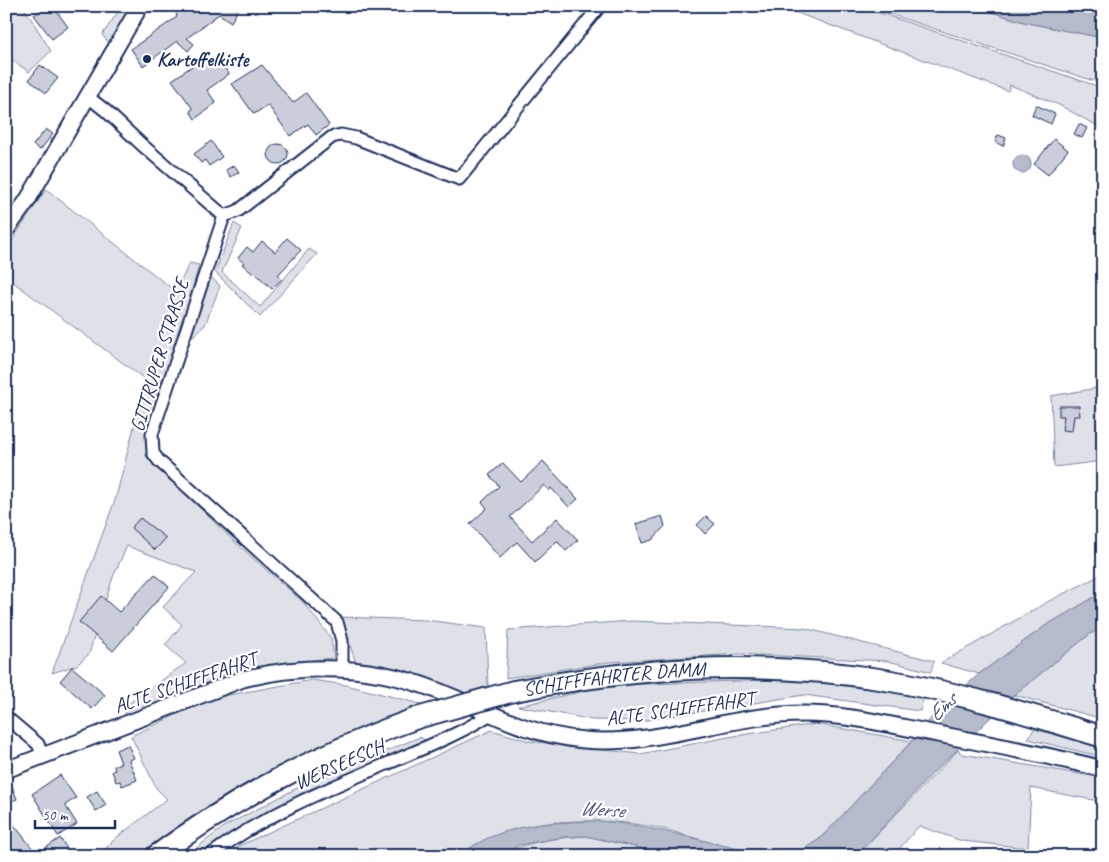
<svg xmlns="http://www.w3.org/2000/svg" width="1109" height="862" font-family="Caveat,sans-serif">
<rect width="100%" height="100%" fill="#fff"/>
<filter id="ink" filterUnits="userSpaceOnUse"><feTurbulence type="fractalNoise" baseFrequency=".02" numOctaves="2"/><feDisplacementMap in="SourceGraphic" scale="10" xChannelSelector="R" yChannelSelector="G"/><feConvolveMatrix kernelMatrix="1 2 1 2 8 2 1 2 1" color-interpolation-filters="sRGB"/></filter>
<g filter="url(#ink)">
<path fill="#dee1e7" stroke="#7c88a2" d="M6,6h17l28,45 -22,21 -23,-16z
M122,6h11l-24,37 -7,-8z
M778,6h81l244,82v41l-44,-24 -49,-20 -2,6z
M865,6h107l55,17 76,15v46z
M46,189l129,102 15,-28 9,2 -15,55 -36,109 1,30 87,84 68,60 27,35 3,20 -58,6 -51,11 -100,42v-11l61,-43 -21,-18 17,-20 -19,-18 33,-35 -69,-26 -14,31 -24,77 -12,11 -25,8 64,-176 30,-117 -133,-98 -7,8v-40z
M234,223l8,5 -20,44 38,35 49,-58 8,5 -57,63 -45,-45z
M211,277l9,9 -15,39 -12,11 -3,-4z
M1103,387v74l-49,6 -3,-71z
M1103,574v18l-58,34 -66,48 -38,-11 108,-62z
M340,617l86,3 60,8 2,58 -28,8 -55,-23 -49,-8z
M631,621l173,7 130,33 -3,11 -43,-11 -149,-7 -129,8 -104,16 2,-48z
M1103,627v92l-89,-24 76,-61z
M805,679l120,13 -5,19 -116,-16 -163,26 -48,-1 -75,-14 92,-21z
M312,680l34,5 75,19 -98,40 -116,66 -61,46h-48l18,-18 51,-39 -11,-11 -25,-52 81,-38z
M816,724l96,17c-20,21 -40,42 -59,63 -17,18 -34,40 -57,49 -29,9 -99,-15 -129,-23 -58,-14 -160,-16 -207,26h-233l14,-11 251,-115 37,11 111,13 94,-18z
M1034,729l69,19v9l-75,-18z
M420,737l7,4 -124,51 -83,50 -19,14h-15l39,-30 74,-39z
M958,750l4,4 141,24v24l-72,-14 -3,60 -66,-7 -43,-15 -26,30h-37z
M586,836l90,20h-177c27,-15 57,-18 87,-20z"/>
<path fill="#b5bbca" stroke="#77839f" d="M972,6h131v32l-76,-15z
M1013 164a9 9 0 1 1 18 0a9 9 0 1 1-18 0Z
M1103,592v35l-13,7 -76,61 -81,78 -77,83h-81l20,-2 25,-15 92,-98 25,-30 42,-37 66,-48z
M601,821c59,5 114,25 172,35h-97l-90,-20 -23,1 -44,8 -20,11h-39c37,-33 94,-34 141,-35z"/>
<path fill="#caceda" stroke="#1b2f5e" d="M47,6h6l15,21 -16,12 -18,-24z
M186,6h54l-9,16 -12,-8 -32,24 7,6 -6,7 -11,-10 -34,25 -12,-17 46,-32 -1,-3z
M208,55l4,5 5,-3 12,17 -22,16 9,13 -21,16 -5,-8 3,-2 -21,-29z
M40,65l18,13 -12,15 -17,-13z
M262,65l31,38 13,-10 23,32 -13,10 -8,-11 -18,12 -22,-31 -14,9 -22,-30z
M1036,105l19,9 -4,10 -19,-9z
M1079,124l8,4 -5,10 -8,-4z
M46,129l7,5 -13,16 -7,-5z
M998,135l8,3 -3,8 -8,-4z
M1054,139l14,11 -20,25 -14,-11z
M211,141l11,16 -13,9 -4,-6 -4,3 -7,-9z
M268 154a10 10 0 1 1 20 0a10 10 0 1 1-20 0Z
M234,165l5,7 -8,5 -5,-7z
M287,238l14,12 -23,25 4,4 -10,10 -18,-17 -1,2 -11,-10 2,-1 -6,-5 9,-11 6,5 9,-11 13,11z
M1059,406h20l1,10h-6l-2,15 -10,-1 2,-14h-5z
M543,461l35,38 -9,8 -18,-19 -2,3 -5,-6 -34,32 22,24 25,-23 21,22 -12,11 -9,-10 -22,21 -18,-20 -17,16 -30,-34 17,-16 -5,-6 17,-16 -10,-11 14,-12 18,19z
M662,516l3,10 -13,14 -10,3 -6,-19z
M706,516l9,8 -10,10 -8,-9z
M140,518l26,20 -11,12 -24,-22z
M155,574l14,13 -56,64 -34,-29 22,-26 18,16z
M72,667l33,28 -13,14 -32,-28z
M128,745l6,13 -5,2 8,20 -15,6 -2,-5 -4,1 -4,-11 3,-1 -1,-4 7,-3 -5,-13z
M60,775l16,23 -11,7 12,19 -19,12 -26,-42z
M6,779h3l8,20 -11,4z
M97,791l9,14 -10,6 -9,-14z
M14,825l23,29 23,-16 12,18h-59l-7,-8v-16z"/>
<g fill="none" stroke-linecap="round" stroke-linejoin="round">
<g stroke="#1b2f5e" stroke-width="15">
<path id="street" d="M87,96l19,15 35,33 83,72 -72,218 1,19 6,8 178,161 5,19v27
M224,216l14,-5 94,-74 9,-2 15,3 103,41 141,-173
M6,717l32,27 5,12
M209,856c56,-42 123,-69 187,-96 32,-14 64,-26 93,-45"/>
</g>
<g stroke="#1b2f5e" stroke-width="19">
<path id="secondary" d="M6,230l21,-29 113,-195
M6,770l237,-91c66,-16 131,-14 195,12 53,21 86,43 146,49 74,7 145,-26 219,-26 45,0 91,12 135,20 55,11 110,21 165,35"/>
</g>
<g stroke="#1b2f5e" stroke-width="24">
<g id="highway">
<path id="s1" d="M514,691c124,-24 240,-31 365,-12 76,12 150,35 224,58"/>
<path d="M156,856c80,-59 168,-105 261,-138"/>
</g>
</g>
<use href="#street" stroke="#fff" stroke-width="11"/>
<use href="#secondary" stroke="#fff" stroke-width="15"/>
<use href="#highway" stroke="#fff" stroke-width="20"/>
<g stroke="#1b2f5e" stroke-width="24" stroke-linecap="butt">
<path id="highway-bridge" d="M417,718l97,-27"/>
</g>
<use href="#highway-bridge" stroke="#fff" stroke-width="20"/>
</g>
</g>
<circle fill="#1b2f5e" stroke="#fff" stroke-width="2" cx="147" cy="59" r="5"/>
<g text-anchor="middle" stroke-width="4.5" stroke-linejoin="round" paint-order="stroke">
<g font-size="20" font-weight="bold" fill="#1b2f5e" stroke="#fff" text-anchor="start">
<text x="157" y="66">Kartoffelkiste</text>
</g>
<g font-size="20" fill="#1b2f5e" stroke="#fff">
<text transform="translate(159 355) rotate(-73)" y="7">GITTRUPER STRASSE</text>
<text dy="7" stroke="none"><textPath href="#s1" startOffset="101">SCHIFFFAHRTER DAMM</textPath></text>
<text transform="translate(185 682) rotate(-19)" y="7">ALTE SCHIFFFAHRT</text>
<text transform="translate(680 708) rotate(-8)" y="7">ALTE SCHIFFFAHRT</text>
<text transform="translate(339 764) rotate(-24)" y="7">WERSEESCH</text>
</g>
<g font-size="21" font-style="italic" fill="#49597e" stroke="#fff">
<text transform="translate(942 707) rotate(-45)" y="7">Ems</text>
<text transform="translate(602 809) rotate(4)" y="7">Werse</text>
</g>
</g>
<rect width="1109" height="862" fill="none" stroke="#fff" stroke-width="25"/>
<rect x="12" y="12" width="1084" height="837" fill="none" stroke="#1b2f5e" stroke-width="2" filter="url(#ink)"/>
<path d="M35 820v8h80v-8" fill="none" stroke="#1b2f5e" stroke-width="2.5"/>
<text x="42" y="820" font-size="15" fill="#1b2f5e" stroke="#ffffff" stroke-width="4" paint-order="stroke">50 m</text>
</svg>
